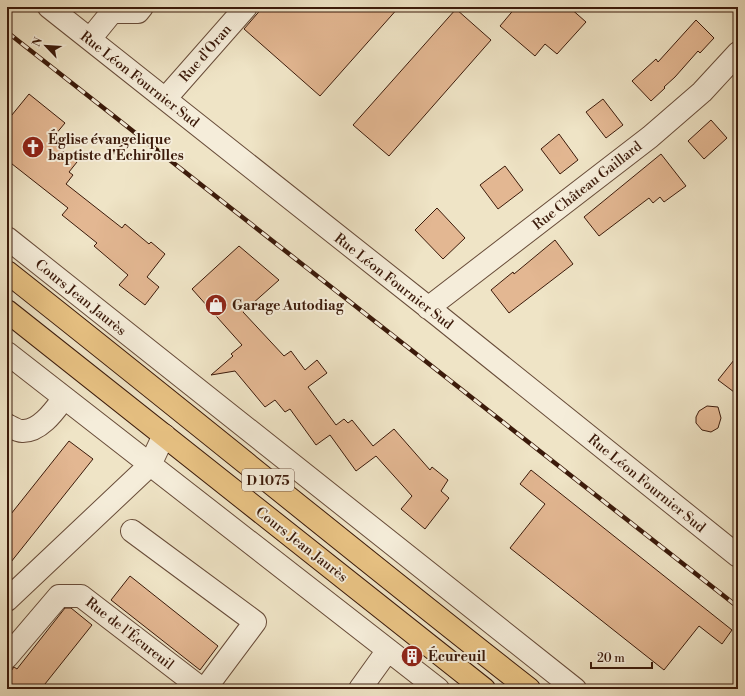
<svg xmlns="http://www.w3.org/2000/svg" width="745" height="696" font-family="'Libre Bodoni',serif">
<rect width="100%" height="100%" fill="#efe4c6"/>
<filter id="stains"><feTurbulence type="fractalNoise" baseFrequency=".005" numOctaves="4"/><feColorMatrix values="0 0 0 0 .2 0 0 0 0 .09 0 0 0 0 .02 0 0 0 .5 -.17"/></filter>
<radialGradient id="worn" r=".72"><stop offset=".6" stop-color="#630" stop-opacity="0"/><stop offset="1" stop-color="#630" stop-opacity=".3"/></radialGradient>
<path fill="#e3b792" stroke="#3b1a0a" d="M263,7h136l-79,89 -76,-67z
M516,7h53l17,15 -29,32 -12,-10 -10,12 -35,-30z
M456,9l35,31 -102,116 -36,-31z
M696,20l18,18 -14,15 -2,-2 -23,26 -11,10 1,1 -14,13 -19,-20 24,-22 2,3z
M29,94l36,29 -15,18 27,21 -8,10 4,3 -7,9 56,44 3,-4 24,20 2,-2 14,12 -18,23 12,10 -14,18 -26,-20 9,-10 -34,-29 3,-3 -35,-28 6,-7 -61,-48v-39z
M603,99l20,26 -17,13 -20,-26z
M711,120l16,18 -23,21 -16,-18z
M559,134l19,26 -18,14 -19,-25z
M661,154l25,32 -22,16 -4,-5 -7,6 -4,-5 -50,38 -15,-19z
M505,166l18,24 -25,19 -18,-24z
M437,208l28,30 -22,21 -28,-29z
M555,240l18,24 -64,49 -18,-23 22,-18 1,2z
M239,246l40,34 -36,32 41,44 7,-5 14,19 12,-10 10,13 -19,14 28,38 8,-6 4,4 4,-3 21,26 21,-17 36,41 2,-3 16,13 -7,11 8,7 -24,31 -24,-20 11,-13 -36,-40 -20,15 -26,-36 -14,10 -26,-36 -5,3 -10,-12 -10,7 -30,-36 -24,4 22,-19 -2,-2 11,-9 -50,-56z
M738,355v40l-20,-15z
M707,406l11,1 3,11 -3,10 -7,4 -9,-2 -6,-7v-6l3,-6z
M69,441l24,18 -86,108v-48z
M531,470l201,160 -10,14 -23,-18 -35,44 -154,-122 35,-44 -25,-20z
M130,576l88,70 -18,24 -89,-70z
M65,608h6l21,17 -51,64h-34v-13l7,-9 3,2z"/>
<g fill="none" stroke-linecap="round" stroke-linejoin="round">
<g stroke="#684c39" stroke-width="24">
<path id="minor" d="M49,7l390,309 299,240
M90,39l22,-27h26l4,-5
M165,99l81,-92
M7,238l568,451
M428,308l222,-171 52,-45 36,-39
M7,353l431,336
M7,425c4,2 11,6 15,6 18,1 33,-21 42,-33
M132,531l123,91 -50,67
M7,600l143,-135 14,-30
M7,657l52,-61h22l121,93
M360,689l28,-39"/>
</g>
<g stroke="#3b1a0a" stroke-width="24">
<path id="major" d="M7,272c175,138 347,280 522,417
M7,311l477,378"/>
</g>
<use href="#minor" stroke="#f5edda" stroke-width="22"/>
<use href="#major" stroke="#e8c283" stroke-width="22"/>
<g stroke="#3b1a0a" stroke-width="4.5">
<path id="rail" d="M7,32l731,575"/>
</g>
<use href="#rail" stroke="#f5edda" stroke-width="3" stroke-dasharray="9" stroke-linecap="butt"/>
</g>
<defs>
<g id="church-disc" transform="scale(1.15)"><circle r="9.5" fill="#8f2418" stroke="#f5edda"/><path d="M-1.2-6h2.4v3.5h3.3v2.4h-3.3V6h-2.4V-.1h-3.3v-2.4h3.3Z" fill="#fff"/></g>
<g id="shop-disc" transform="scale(1.15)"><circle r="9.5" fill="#8f2418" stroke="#f5edda"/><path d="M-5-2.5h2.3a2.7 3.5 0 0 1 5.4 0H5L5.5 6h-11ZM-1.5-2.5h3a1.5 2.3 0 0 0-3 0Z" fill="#fff"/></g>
<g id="building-disc" transform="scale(1.15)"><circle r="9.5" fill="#8f2418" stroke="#f5edda"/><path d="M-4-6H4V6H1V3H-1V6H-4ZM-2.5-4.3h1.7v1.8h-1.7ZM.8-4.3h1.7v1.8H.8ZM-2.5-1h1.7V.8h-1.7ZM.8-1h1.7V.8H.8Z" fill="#fff"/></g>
</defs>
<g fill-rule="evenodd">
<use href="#church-disc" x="33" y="147"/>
<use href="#shop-disc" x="216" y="305"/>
<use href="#building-disc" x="412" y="656"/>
</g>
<g text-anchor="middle" stroke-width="4" stroke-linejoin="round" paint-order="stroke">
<rect fill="#f5edda" stroke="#735948" stroke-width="1" x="242" y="469" width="52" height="22" rx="3"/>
<g font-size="13" font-weight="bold" fill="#3b1a0a">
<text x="268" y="485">D 1075</text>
</g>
<g font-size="14" fill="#3b1a0a" stroke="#f5edda">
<text transform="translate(205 53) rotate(-49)" y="5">Rue d'Oran</text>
<text transform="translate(140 79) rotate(38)" y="5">Rue Léon Fournier Sud</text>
<text transform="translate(587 185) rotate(-38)" y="5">Rue Château Gaillard</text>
<text transform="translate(394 281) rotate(38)" y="5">Rue Léon Fournier Sud</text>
<text transform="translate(81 297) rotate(39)" y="5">Cours Jean Jaurès</text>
<text transform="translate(647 483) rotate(39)" y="5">Rue Léon Fournier Sud</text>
<text transform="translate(302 544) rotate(38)" y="5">Cours Jean Jaurès</text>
<text transform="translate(130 633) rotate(38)" y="5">Rue de l'Écureuil</text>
</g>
<g font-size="14" font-weight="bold" fill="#3b1a0a" stroke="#f5edda" text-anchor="start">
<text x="48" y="144">Église évangelique<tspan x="48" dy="16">baptiste d'Échirolles</tspan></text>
<text x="232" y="310">Garage Autodiag</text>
<text x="428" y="661">Écureuil</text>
</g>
</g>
<rect width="745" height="696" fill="none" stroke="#efe4c6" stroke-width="24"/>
<rect x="8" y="8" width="729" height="680" fill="none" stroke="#3b1a0a" stroke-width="2"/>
<rect x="12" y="12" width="721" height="672" fill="none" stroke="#3b1a0a"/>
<g transform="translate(46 46) rotate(295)" stroke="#f5edda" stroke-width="3" paint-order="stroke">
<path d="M0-3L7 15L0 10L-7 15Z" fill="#3b1a0a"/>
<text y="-6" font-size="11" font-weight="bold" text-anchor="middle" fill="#3b1a0a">N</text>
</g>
<path d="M591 662v6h61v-6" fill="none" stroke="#3b1a0a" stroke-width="2"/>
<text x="597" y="662" font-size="12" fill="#3b1a0a" stroke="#f5edda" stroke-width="3" paint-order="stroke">20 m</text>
<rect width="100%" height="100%" filter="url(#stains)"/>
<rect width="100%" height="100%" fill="url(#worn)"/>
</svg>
